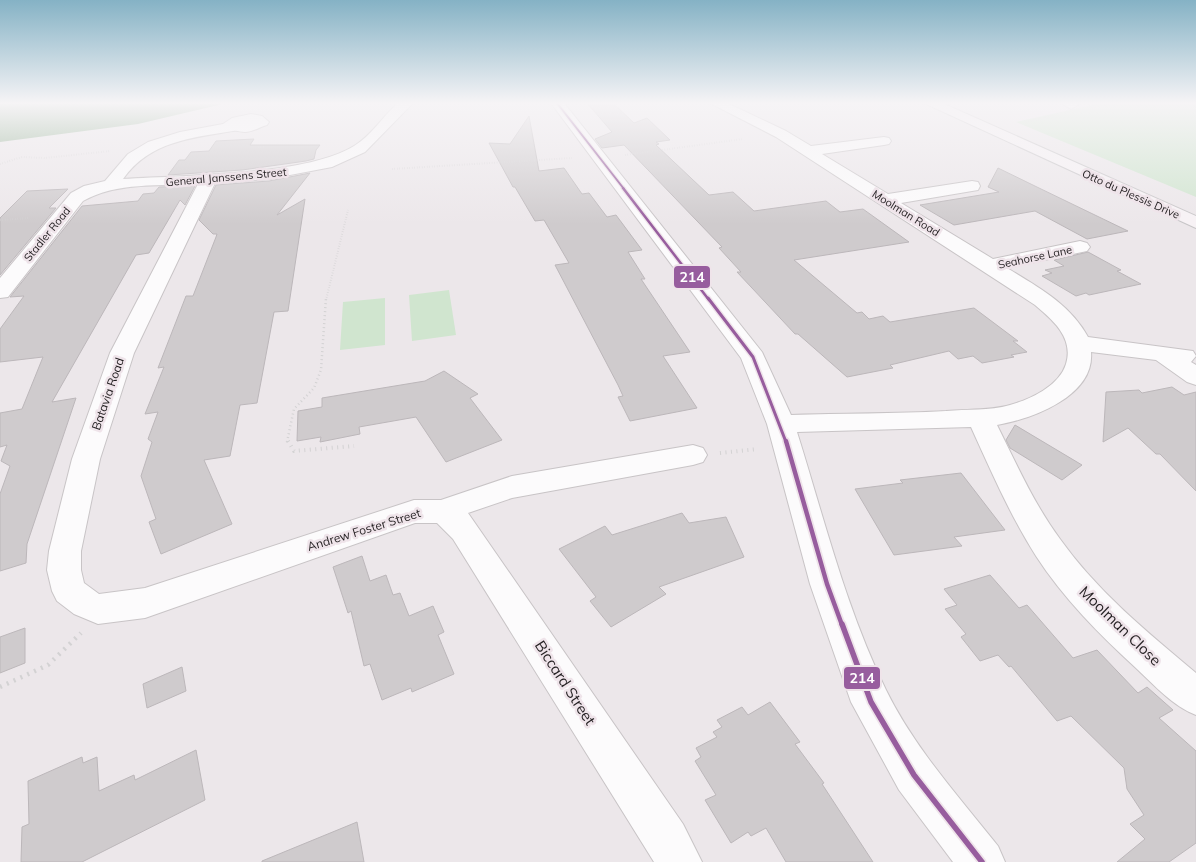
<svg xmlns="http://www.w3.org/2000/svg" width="1196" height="862" font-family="Mulish,sans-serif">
<rect width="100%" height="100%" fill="#ece7ea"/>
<path fill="#d0e5cf" d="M1101,103h95v94l-180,-75z
M449,290l7,45 -44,6 -3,-46z
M385,298v47l-45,5 3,-48z"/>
<path fill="#90af90" d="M0,103h227l-89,21 -138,18z"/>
<path fill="#cfcbcd" stroke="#bcb7ba" d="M587,103h26l21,20 13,-5 23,22 -14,2 3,2 -3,1 53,50 24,-3 21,19 72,-10 14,11 23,-3 46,33 -115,18 63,53 5,-1 7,7 14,-3 7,6 84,-14 44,33h-5l14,11 -16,3 3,2 -32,6 -9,-7 -15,3 -9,-8 -59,14 3,3 -46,9 -49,-43h-3l-58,-62h4l-22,-24 3,-1 -98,-102 -22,3 -7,-9 17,-7z
M529,116l10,55 25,-3 18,26 7,-1 18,24 9,-2 26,35 -14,2 17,27h-4l49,73 -27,4 34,52 -67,13 -12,-24 5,-1 -5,-11 -63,-120 14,-2 -25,-43 -9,1 -20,-34h-2l-24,-44 21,1z
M254,139l-4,6h70l-4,5 -2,9 -8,2 -64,9 -74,5 11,-15h6l6,-8 18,-1 7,-10z
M998,168l41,20 89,43 -41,8 -52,-28 -81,14 -34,-20 79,-13 -11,-5z
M310,173l-33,42 28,-16 -17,112 -14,1 -17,91 -17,2 -10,51 -26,4 28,64 -71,30 -12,-32 7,-3 -15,-43 11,-34 -4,-3 10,-27 -13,2 19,-47 -6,1 28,-72h7l23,-59 1,-3h-4l-14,-14 17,-35 53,-4z
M195,186l-10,19 -5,-5 -31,53 -13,2 -84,147 24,-4 -49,146 -1,19 -26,8v-77l10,-28 -9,-5 6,-16 -7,2v-34l22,-4 21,-52 -43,5v-33l24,-33 -14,1 72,-91 56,-5 5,-7 11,-1 5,-6z
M68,189l-19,19h7l-56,67v-57l27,-27z
M1088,252l33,18 -4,1 24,13 -52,11 -3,-2 -10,3 -34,-20 10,-3 -7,-3 19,-4 -10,-6z
M444,371l34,23 -8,4 32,42 -56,22 -30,-45 -57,10 1,7 -40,8 1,-5 -24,4 1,-30 24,-4v-9l103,-17z
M1172,387l12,8 12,-3v99l-36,-37h-4l-28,-26 -25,14 3,-50 33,-2 3,3z
M1015,425l67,40 -20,15 -52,-32 -4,-8z
M961,473l44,57 -51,7 8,9 -68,9 -39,-66 48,-6 -3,-3z
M682,513l7,10 37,-6 18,40 -85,30 7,7 -55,33 -21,-26 6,-4 -37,-48 46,-23 7,9z
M362,556l8,25 16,-6 7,20 7,-2 9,23 24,-10 11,26 -6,3 16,39 -42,18 -1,-4 -29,12 -12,-36 -6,2 -13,-55 -3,2 -15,-46z
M990,575l29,33 8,-3 46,53 24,-8 41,43 9,-6 26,23 -14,8 37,33v92l-27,19h-52l28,-23 -15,-15 14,-9 -17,-26 -3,-21 -53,-52 -14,5 -46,-55 -2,1 -11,-12 -18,6 -19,-24 5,-3 -21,-25 12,-4 -13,-16z
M25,628v35l-25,10v-36z
M182,667l4,24 -39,17 -4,-24z
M770,702l30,40 -5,2 29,39 -2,1 51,78h-87l-20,-34 -15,8 -3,-4 -17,11 -26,-43 11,-5 -21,-34 6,-4 -5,-9 21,-11 -4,-5 9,-5 -5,-7 25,-13 6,8z
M196,750l9,50 -123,62h-61l1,-35 7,-3 -1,-43 54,-24 1,6 14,-6 2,34 35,-16 1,5z
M357,822l7,40h-102v-1z"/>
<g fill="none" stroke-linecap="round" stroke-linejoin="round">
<g stroke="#c8c4c6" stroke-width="2">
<path id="minor" d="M398,103h15l-48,49 -33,15 -63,12 -54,4 -81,170 -34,106 -19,92v19l3,13 15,11 46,-6 269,-88h27l71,-24 181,-31 10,3 4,7 -4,7 -10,3 -181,33 -44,15 215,311 19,38h-48l-201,-323 -16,-16h-22l-270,95 -47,6 -24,-10 -17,-13 -5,-10 -5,-21 2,-19 23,-92 38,-106 88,-169c-37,2 -82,-2 -115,17l-75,96 -8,1v-20l71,-85 13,-7 21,-5 23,-27 20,-12 32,-10 43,-8 9,-6 19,-4 11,2 7,6 -2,3c-7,2 -15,7 -22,7 -5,0 -7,-2 -12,-1 -42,7 -83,10 -110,48 59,-4 183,-3 231,-33 17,-10 29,-30 44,-43z
M551,103h13l198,249 29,63c51,-2 103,-1 155,-4 21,-2 43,0 64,-6 21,-6 49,-19 56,-41 8,-26 -13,-44 -31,-59l-259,-168 -66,-34h17l59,28 25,15 73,-9 5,1 2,3 -2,3 -5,1 -62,9 66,40 84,-13 6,1 2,4 -2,4 -77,13 92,56 87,-18 7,2 3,4 -3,4 -80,17c31,19 63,36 81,69l105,14 3,5 -5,6 5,3v20l-9,-3 -31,-22 -65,-8c4,44 -59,67 -94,73 19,38 37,79 63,114 37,52 87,93 136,134v42c-23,-9 -41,-29 -59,-46 -37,-34 -74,-71 -101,-113 -26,-41 -45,-85 -65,-129l-174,5c27,86 49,177 89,258 28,57 72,106 112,156l7,16h-52l-54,-72 -48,-88 -41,-118 -43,-160 -26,-66z
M1061,103h15l2,2 -7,4z"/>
</g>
<g stroke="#c7c5c7" stroke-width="2">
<path id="major" d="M924,103h18l254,113v12z"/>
</g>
<path stroke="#d3d2d3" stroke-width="2" stroke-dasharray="0.5 2" stroke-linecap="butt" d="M1092,108l24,-5
M1026,122l28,-6
M258,147h7
M625,155l118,-16
M0,164l22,-7 23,1 65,-7
M392,169l180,-11
M0,220l29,-2
M326,300l22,-90"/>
<path stroke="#d3d2d3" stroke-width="2.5" stroke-dasharray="1 3" stroke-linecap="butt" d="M287,442l7,-33 20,-21 7,-18 5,-72"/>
<path stroke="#d3d2d3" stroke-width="4" stroke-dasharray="1 4.5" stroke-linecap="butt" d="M288,441l6,10 60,-5
M720,453l38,-4"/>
<path stroke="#d3d2d3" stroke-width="4.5" stroke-dasharray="2 5.5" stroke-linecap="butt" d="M0,687l48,-22 33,-32"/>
<use href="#minor" fill="#fcfbfc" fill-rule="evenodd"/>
<use href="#major" fill="#f7f2f5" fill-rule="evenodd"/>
<g stroke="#efe4ea" stroke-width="4">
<path id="bus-1-far4" d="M557,103l67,86"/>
</g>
<g stroke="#efe4ea" stroke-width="5">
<path id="bus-1-far3" d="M623,188l86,112"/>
</g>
<g stroke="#efe4ea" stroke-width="6">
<path id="bus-1-far2" d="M708,298l45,59 33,85"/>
</g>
<g stroke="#efe4ea" stroke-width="8">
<path id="bus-1-far1" d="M786,441l41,143 15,41"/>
</g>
<g stroke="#efe4ea" stroke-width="9">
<path id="bus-1" d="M842,624l29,78 43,73 68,87"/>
</g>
<use href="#bus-1-far4" stroke="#975d9e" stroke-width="2"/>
<use href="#bus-1-far3" stroke="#975d9e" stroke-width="2.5"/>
<use href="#bus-1-far2" stroke="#975d9e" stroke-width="3"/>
<use href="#bus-1-far1" stroke="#975d9e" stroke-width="4.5"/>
<use href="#bus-1" stroke="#975d9e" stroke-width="5.5"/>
</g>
<linearGradient id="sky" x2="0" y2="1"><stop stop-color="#85b2c5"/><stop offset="0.46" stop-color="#f6f4f6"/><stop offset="1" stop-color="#f6f4f6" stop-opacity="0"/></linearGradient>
<rect width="1196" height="224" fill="url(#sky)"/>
<g text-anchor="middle" stroke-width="5" stroke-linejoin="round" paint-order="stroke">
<g font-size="11" fill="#221e20" stroke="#efe4ea">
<text transform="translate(226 177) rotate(-5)" y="4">General Janssens Street</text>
<text transform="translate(1131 194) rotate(24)" y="4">Otto du Plessis Drive</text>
<text transform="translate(906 213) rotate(32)" y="4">Moolman Road</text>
<text transform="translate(47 234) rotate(-51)" y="4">Stadler Road</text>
<text transform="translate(1035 257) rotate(-12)" y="4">Seahorse Lane</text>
</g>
<g font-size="12" fill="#221e20" stroke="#efe4ea">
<text transform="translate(108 394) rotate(-71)" y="4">Batavia Road</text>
<text transform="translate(364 530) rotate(-17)" y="4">Andrew Foster Street</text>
</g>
<g font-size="15" fill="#221e20" stroke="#efe4ea">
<text transform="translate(1120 626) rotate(44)" y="5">Moolman Close</text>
<text transform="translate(565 683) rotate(57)" y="5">Biccard Street</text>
</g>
</g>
<g stroke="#efe4ea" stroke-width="2">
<rect x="673" y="265" width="38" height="24" rx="5" fill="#975d9e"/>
<rect x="843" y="666" width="38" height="24" rx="5" fill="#975d9e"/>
</g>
<g font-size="14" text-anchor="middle" font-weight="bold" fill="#fff">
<text x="692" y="282">214</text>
<text x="862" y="683">214</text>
</g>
</svg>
